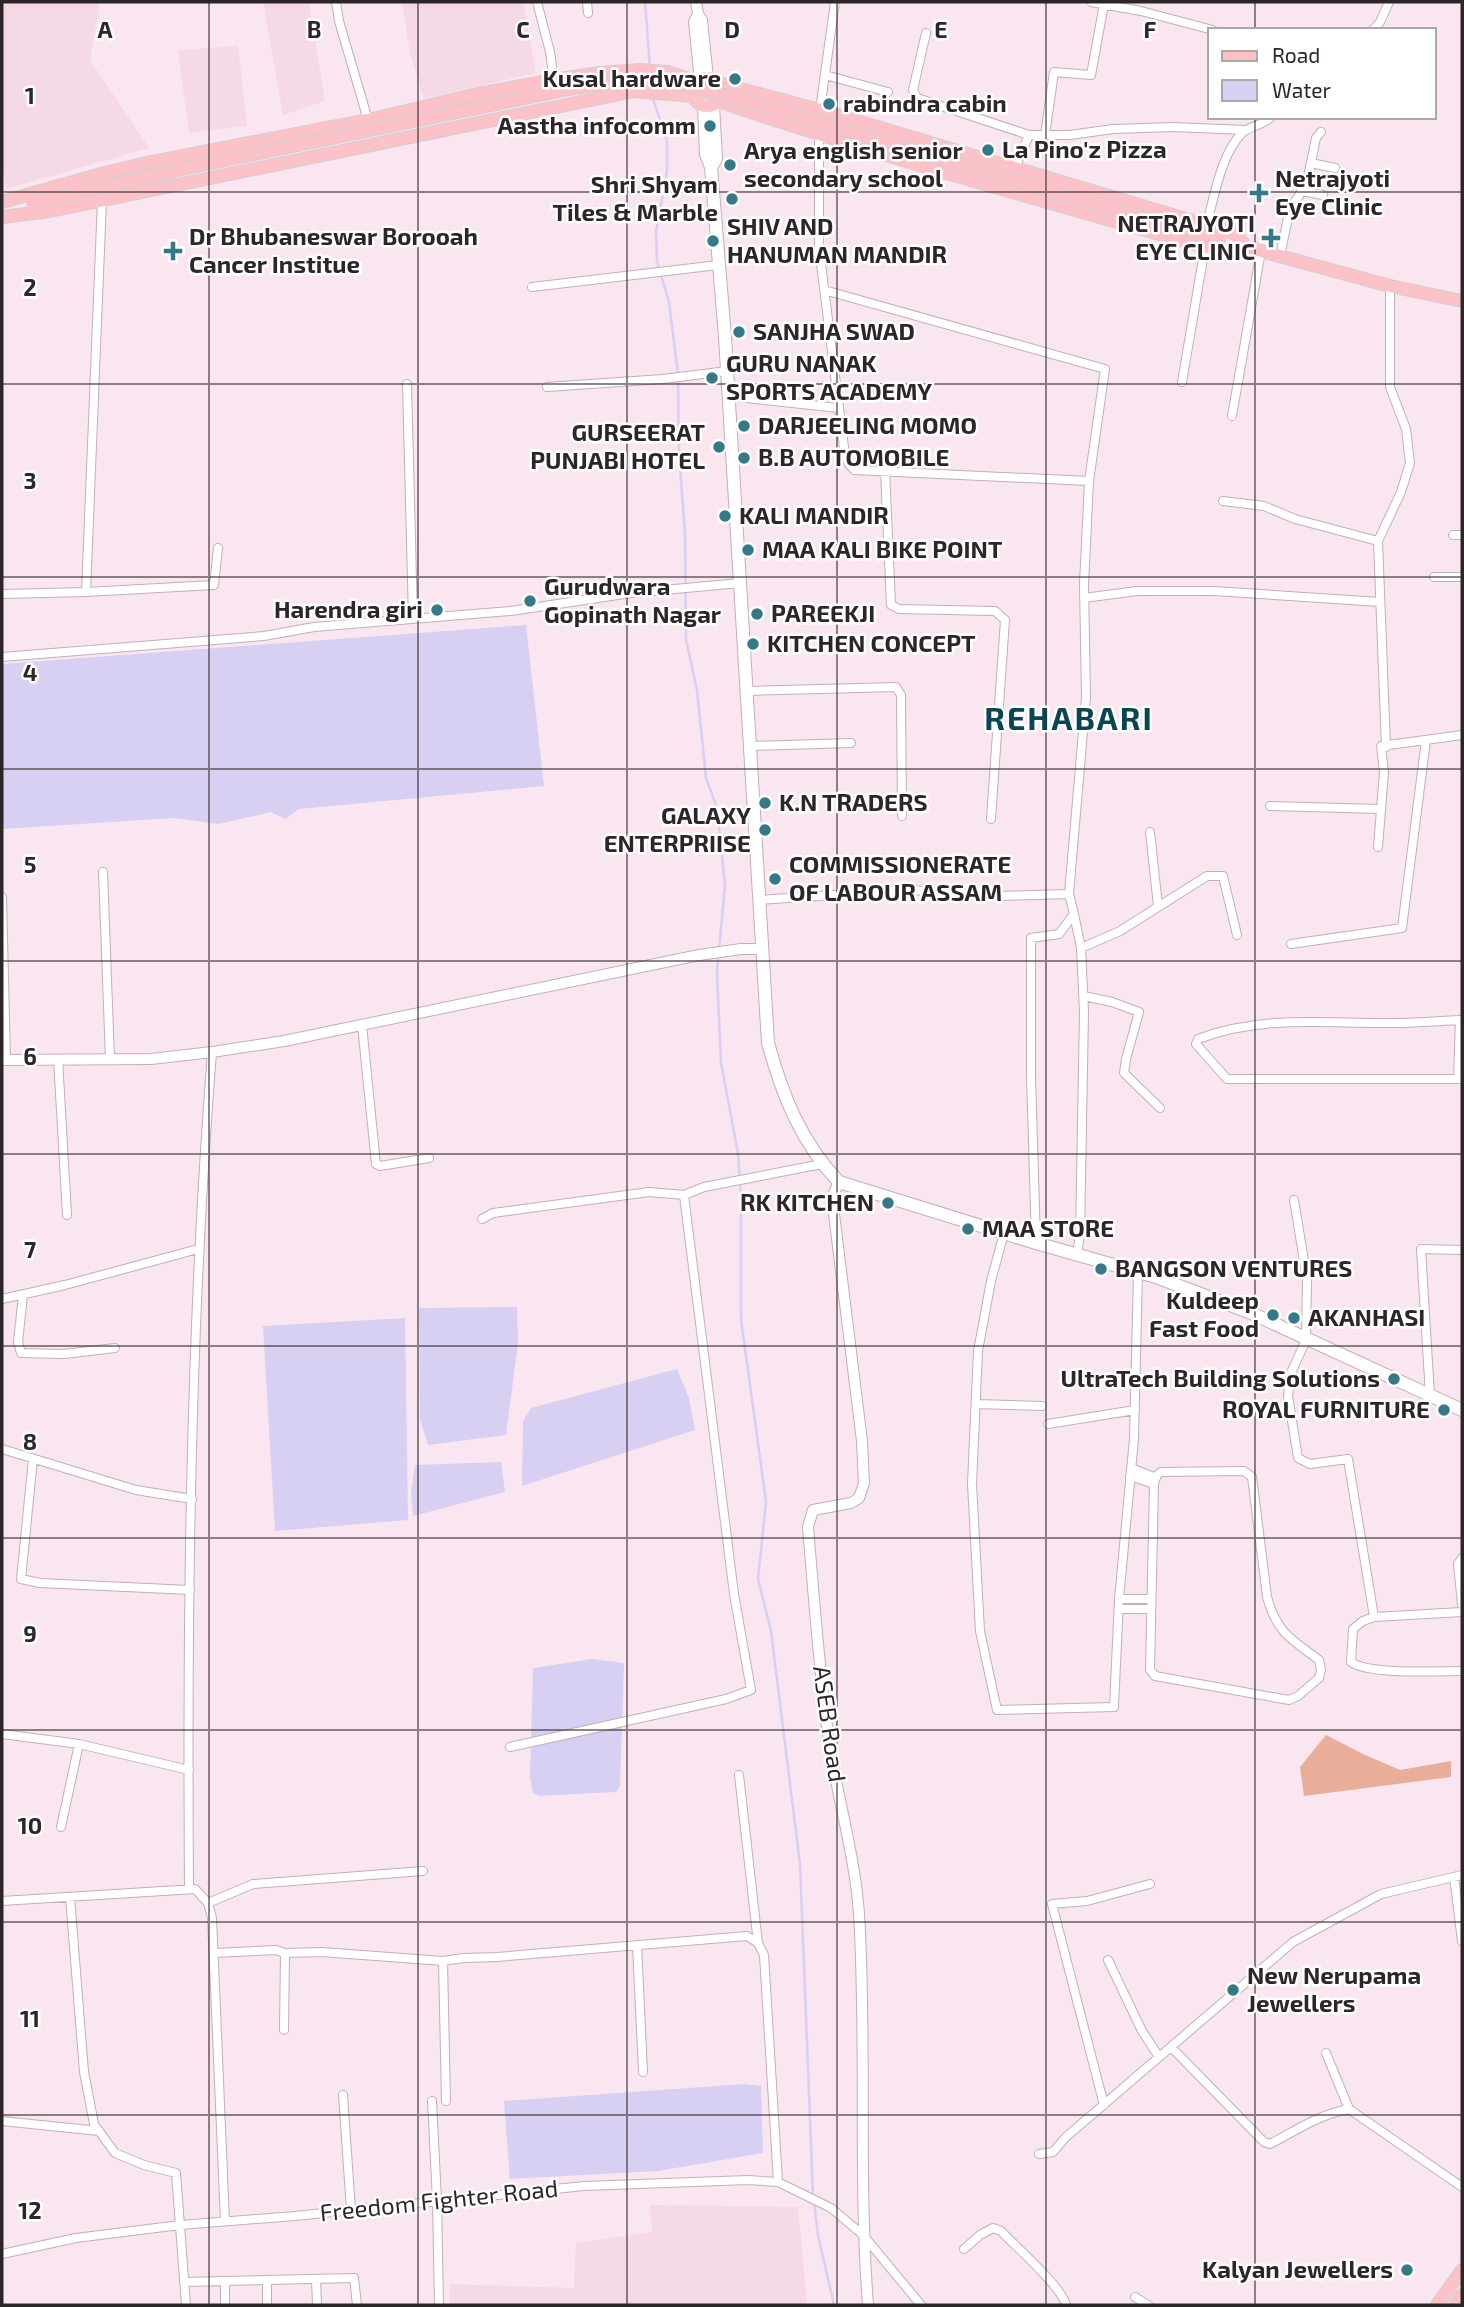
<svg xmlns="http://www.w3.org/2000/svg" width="1464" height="2307" font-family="'Exo 2',sans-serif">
<rect width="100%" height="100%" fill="#fae6f0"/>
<path fill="#f5d9e6" d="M2,2h98l-10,58 59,88 -143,41 -4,-29z
M263,2h46l16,99 -42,14z
M402,2h121l13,71 -112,26 -14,-46z
M238,46l9,80 -58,7 -11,-83z
M650,2205l148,2 9,98h-357l-1,-21 125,4 2,-45 76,-11z"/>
<path fill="#e8ae9a" d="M1326,1735l37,19 37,16 51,-9v16l-147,19 -4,-29z"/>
<path fill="#d7d0f2" d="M526,625l18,161 -245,23 -14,10 -14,-7 -52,12 -45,-6 -172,11v-165z
M517,1307l1,36 -12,92 -78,10 -8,-26 -1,-111z
M405,1318l3,202 -133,11 -12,-205z
M677,1369l12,29 6,32 -173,56 1,-65 8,-13z
M501,1462l4,30 -92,24 -2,-22 4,-29z
M592,1659l32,4 -4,123 -4,6 -77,4 -6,-3 -3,-15 3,-110z
M745,2084l16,2 2,67 -105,18 -148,8 -6,-78z"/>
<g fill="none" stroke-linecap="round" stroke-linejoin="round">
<path stroke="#d7d0f2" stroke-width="2.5" d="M645,2l5,66
M652,96l15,45v30l-11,61 1,29 12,41 9,72
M678,380l1,74 6,78 1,108 11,50 9,88 11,30 8,77 -6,65
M718,957l-1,17 4,89 17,90 3,43v123l25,183 -8,77 13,52 29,233 13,331
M814,2202l4,33 16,70"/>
<g stroke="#c2afb8" stroke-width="10">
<path id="minor" d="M336,2l3,19 29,99
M537,2l13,50 4,28
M587,2l1,11
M1091,2l50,9 72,19
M1373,30l7,-8 9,-20
M926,33l-13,57 4,8 112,37 -14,33
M825,75l63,17
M820,110l15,-108
M819,135v113l26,207 3,8 6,7 235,11 -5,103 2,113 -17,197 5,20 -15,20 -28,4v137l5,168
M1029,135h41l43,-6 59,-2 74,3
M1045,135l9,-63 37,3 13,-71
M1311,163l24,5
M1302,191l21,4
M102,200l-16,392 128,-7 4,-37
M1206,226c9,-30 14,-70 36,-93 9,-8 20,-7 29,-16
M1280,256l10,-48 9,-12 9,-19 8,-39 5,-6
M532,287l186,-22
M824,290l281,79 -16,112
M1182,382l23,-135
M407,384l6,235
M547,387l116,-8 64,-8
M729,396l109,12
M1232,416l29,-165
M885,470l6,135 8,4 96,2 10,9 -14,199
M1223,501l41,5 31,13 83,22
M1453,535h9
M1434,577h28
M2,594l84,-2
M1084,598l53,-7h77l166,11
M2,657l262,-21 50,-9 197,-16 120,-18 109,-10
M748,691l148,-4 5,8 1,121
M751,746l100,-3
M1386,747l-8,-206 23,-49 9,-29 -4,-34 -16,-42v-101
M1270,806l110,3
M1150,832l8,74
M1378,847l6,-75 -3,-26 81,-11
M103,872l7,187
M2,897l4,163
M759,900l151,-10 87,6 72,-2
M1074,914l7,34 3,64 -4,223 -3,20
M1291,944l111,-16 24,-188
M1081,948l39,-17 87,-55h16l14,59
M1084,996l28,6 27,10 -13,47 -2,14 36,35
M1460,1020l-2,59h-231l-31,-35 2,-5c64,-25 131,-15 197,-16 22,0 43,-2 65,-3h2
M362,1025l14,139 4,2 49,-8
M58,1059l9,156
M1294,1200l13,79 -1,61 -15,33 -3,23 10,62 12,6 38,-5 26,158 88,-5
M482,1219l11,-6 156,-21 35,3
M1004,1233l-13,48 -13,70 -6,133 8,147 17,79 117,-3 5,-108 15,-160 4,-167
M23,1295l-5,47 3,11 43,1 51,-6
M2,1299l63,-14 133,-36
M1430,1395l-9,-146 41,1
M976,1404l66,2
M1048,1424l87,-14
M2,1449l134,41 56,9
M33,1459l-12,120 19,4 150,7
M1131,1468l25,10
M1244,1471l8,6 15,120c10,36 24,42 52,63l2,10 -2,8 -21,18 -9,4 -134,-24 -5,-6 4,-186 2,-8 5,-4z
M1130,1476l24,8
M1462,1558l-4,6 4,40
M1119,1599h31
M1119,1609h31
M1374,1617l-11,4 -10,8 -2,33c18,13 87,9 111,9
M2,1734l77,10 110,26
M510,1747l216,-48 25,-9 -17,-96 -50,-399 20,-8 118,-23
M739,1775l19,168
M61,1827l18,-83
M1454,1877l8,64
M189,1889c-2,-279 1,-559 23,-837
M70,1897l14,175 10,52 21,29 29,12 32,8 10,132
M2,1901l193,-12 13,14 4,15 13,303
M208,1903l45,-19 170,-13
M637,1945l6,127
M214,1953l62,-3 9,3 -1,77
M285,1953l37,-1 121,9
M1108,1960l34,71 17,26
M1171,2047l93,95 6,2c25,-13 50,-30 79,-35l113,78
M1326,2053l23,56
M343,2095l8,115
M432,2101l5,100 2,104
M446,2101l-3,-140 21,-3 33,-1 250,-21 11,7 6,12 14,227
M1104,2105l-52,-201 35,-3 63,-17
M2,2121l97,10
M1039,2154l14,-2 13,-15 227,-195 88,-48 81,-19
M964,2249l16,-14 13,-7 8,3c14,15 61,56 65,74
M2,2254l74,-16 104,-13 115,-9 289,-30 164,-6 30,2 53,26 32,27 58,70
M316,2279l1,26
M267,2280v25
M225,2281v24
M184,2282l170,-4 3,27
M1135,2297l13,8"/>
</g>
<g stroke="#c2afb8" stroke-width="12">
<path id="tertiary" d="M696,2l2,12 4,6 6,58
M698,14l-4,8 6,59
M2,1060l149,-1 61,-7 72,-11 415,-86 42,-6h21
M839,1182l-5,11 -1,13 29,235 2,42 -5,15 -8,5 -38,7 -5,17c6,72 11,144 21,215 9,58 26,114 30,172 8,130 -1,261 9,391"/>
</g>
<g stroke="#c2afb8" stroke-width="14">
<path id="secondary" d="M704,105l2,49 5,13 14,170 43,706c14,51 33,100 71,139l197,61 120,34 95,36 211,97
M711,167l5,-8 -3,-54"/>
</g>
<g stroke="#d1cfd0" stroke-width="14">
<path id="primary" d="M693 92a14 14 0 1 1 28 0a14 14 0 1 1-28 0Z
M718,83l102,27 416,124 11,14
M718,101c161,55 324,99 487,146l31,5 11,-4
M2,202l99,-28 50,-12 217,-42 110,-26 76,-14 45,-7 41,-3 27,2 31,10
M2,217l48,-6 584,-120 60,5
M1239,245l151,41 72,15
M1437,2305l25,-35
M1455,2305l7,-10"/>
</g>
<use href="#minor" stroke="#fff" stroke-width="8"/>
<use href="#tertiary" stroke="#fff" stroke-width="10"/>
<use href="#secondary" stroke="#fff" stroke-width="12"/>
<use href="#primary" stroke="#fdc2c8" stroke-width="12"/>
<g stroke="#d1cfd0" stroke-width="14" stroke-linecap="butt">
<path id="primary-bridge" d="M32,203l159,-36 383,-79 60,-8 46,4 53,13 487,143"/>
</g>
<use href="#primary-bridge" stroke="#fdc2c8" stroke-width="12"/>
</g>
<path fill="none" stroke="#2d2629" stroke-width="2" stroke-opacity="0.55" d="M209,2v2303M418,2v2303M627,2v2303M837,2v2303M1046,2v2303M1255,2v28M1255,117v2188M2,192h1460M2,384h1460M2,577h1460M2,769h1460M2,961h1460M2,1154h1460M2,1346h1460M2,1538h1460M2,1730h1460M2,1922h1460M2,2115h1460"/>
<g fill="#357989" stroke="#fff" stroke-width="2.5">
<circle cx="735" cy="79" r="7"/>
<circle cx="829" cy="104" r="7"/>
<circle cx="710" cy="126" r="7"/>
<circle cx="988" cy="150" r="7"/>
<circle cx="730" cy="165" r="7"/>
<path d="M1255.5 182.5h7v7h7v7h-7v7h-7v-7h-7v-7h7z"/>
<circle cx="732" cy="199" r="7"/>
<path d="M1267.5 227.5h7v7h7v7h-7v7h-7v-7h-7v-7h7z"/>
<circle cx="713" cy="241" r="7"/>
<path d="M169.5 240.5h7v7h7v7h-7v7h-7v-7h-7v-7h7z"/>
<circle cx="739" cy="332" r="7"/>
<circle cx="712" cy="378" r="7"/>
<circle cx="744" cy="426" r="7"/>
<circle cx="719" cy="447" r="7"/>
<circle cx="744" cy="458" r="7"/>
<circle cx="725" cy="516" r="7"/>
<circle cx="748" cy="550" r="7"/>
<circle cx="530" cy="601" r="7"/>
<circle cx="437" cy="610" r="7"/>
<circle cx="757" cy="614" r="7"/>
<circle cx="753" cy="644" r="7"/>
<circle cx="765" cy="803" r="7"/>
<circle cx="765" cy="830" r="7"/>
<circle cx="775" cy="879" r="7"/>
<circle cx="888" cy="1203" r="7"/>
<circle cx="968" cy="1229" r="7"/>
<circle cx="1101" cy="1269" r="7"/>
<circle cx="1273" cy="1315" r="7"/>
<circle cx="1294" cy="1318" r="7"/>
<circle cx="1394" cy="1379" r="7"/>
<circle cx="1444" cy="1410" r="7"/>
<circle cx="1233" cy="1990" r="7"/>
<circle cx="1407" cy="2270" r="7"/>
</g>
<g text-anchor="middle" stroke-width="5" stroke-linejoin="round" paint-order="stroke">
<g font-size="24" font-weight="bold" fill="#2d2629" stroke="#fff" text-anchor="start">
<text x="721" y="87" text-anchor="end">Kusal hardware</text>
<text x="843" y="112">rabindra cabin</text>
<text x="696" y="134" text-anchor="end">Aastha infocomm</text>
<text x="1002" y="158">La Pino'z Pizza</text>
<text x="744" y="159">Arya english senior<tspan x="744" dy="28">secondary school</tspan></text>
<text x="1275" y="187">Netrajyoti<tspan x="1275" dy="28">Eye Clinic</tspan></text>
<text x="718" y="193" text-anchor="end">Shri Shyam<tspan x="718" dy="28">Tiles &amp; Marble</tspan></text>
<text x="1255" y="232" text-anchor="end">NETRAJYOTI<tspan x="1255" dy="28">EYE CLINIC</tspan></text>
<text x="727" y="235">SHIV AND<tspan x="727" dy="28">HANUMAN MANDIR</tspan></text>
<text x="189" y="245">Dr Bhubaneswar Borooah<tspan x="189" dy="28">Cancer Institue</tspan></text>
<text x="753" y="340">SANJHA SWAD</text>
<text x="726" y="372">GURU NANAK<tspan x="726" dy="28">SPORTS ACADEMY</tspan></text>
<text x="758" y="434">DARJEELING MOMO</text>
<text x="705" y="441" text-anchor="end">GURSEERAT<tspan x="705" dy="28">PUNJABI HOTEL</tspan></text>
<text x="758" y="466">B.B AUTOMOBILE</text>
<text x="739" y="524">KALI MANDIR</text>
<text x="762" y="558">MAA KALI BIKE POINT</text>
<text x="544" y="595">Gurudwara<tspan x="544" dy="28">Gopinath Nagar</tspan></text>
<text x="423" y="618" text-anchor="end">Harendra giri</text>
<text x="771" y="622">PAREEKJI</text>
<text x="767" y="652">KITCHEN CONCEPT</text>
<text x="779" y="811">K.N TRADERS</text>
<text x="751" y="824" text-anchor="end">GALAXY<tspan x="751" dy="28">ENTERPRIISE</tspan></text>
<text x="789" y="873">COMMISSIONERATE<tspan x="789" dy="28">OF LABOUR ASSAM</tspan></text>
<text x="874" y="1211" text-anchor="end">RK KITCHEN</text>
<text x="982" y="1237">MAA STORE</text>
<text x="1115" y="1277">BANGSON VENTURES</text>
<text x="1259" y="1309" text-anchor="end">Kuldeep<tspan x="1259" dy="28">Fast Food</tspan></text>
<text x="1308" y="1326">AKANHASI</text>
<text x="1380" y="1387" text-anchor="end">UltraTech Building Solutions</text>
<text x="1430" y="1418" text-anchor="end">ROYAL FURNITURE</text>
<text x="1247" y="1984">New Nerupama<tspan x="1247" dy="28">Jewellers</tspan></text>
<text x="1393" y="2278" text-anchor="end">Kalyan Jewellers</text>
</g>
<g font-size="24" fill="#2d2629" stroke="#fff">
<text transform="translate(829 1724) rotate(82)" y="8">ASEB Road</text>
<text transform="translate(439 2201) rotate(-6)" y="8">Freedom Fighter Road</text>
</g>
<g font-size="32" font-weight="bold" letter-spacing="2" fill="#0a4652" stroke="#fff">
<text x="1069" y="730">REHABARI</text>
</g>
</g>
<g font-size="23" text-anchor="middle" font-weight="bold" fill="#2d2629" stroke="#fff" stroke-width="5" stroke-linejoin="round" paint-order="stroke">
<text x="105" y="38">A</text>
<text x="314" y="38">B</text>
<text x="523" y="38">C</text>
<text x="732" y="38">D</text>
<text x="941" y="38">E</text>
<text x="1150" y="38">F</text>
<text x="30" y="104">1</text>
<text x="30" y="296">2</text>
<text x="30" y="489">3</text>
<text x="30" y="681">4</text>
<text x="30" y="873">5</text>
<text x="30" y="1065">6</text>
<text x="30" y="1258">7</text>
<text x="30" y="1450">8</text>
<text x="30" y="1642">9</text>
<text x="30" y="1834">10</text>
<text x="30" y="2027">11</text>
<text x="30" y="2219">12</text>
</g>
<rect width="1464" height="2307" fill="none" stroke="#2d2629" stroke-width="7"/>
<rect x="1208" y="28" width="228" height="91" fill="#ffffff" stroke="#aba8a9" stroke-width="2"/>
<rect x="1222" y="51" width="35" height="10" fill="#fdc2c8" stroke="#aba8a9" stroke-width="2"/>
<text x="1272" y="63" font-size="21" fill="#2d2629">Road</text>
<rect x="1222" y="80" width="35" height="21" fill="#d7d0f2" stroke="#aba8a9" stroke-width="2"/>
<text x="1272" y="98" font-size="21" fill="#2d2629">Water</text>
</svg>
